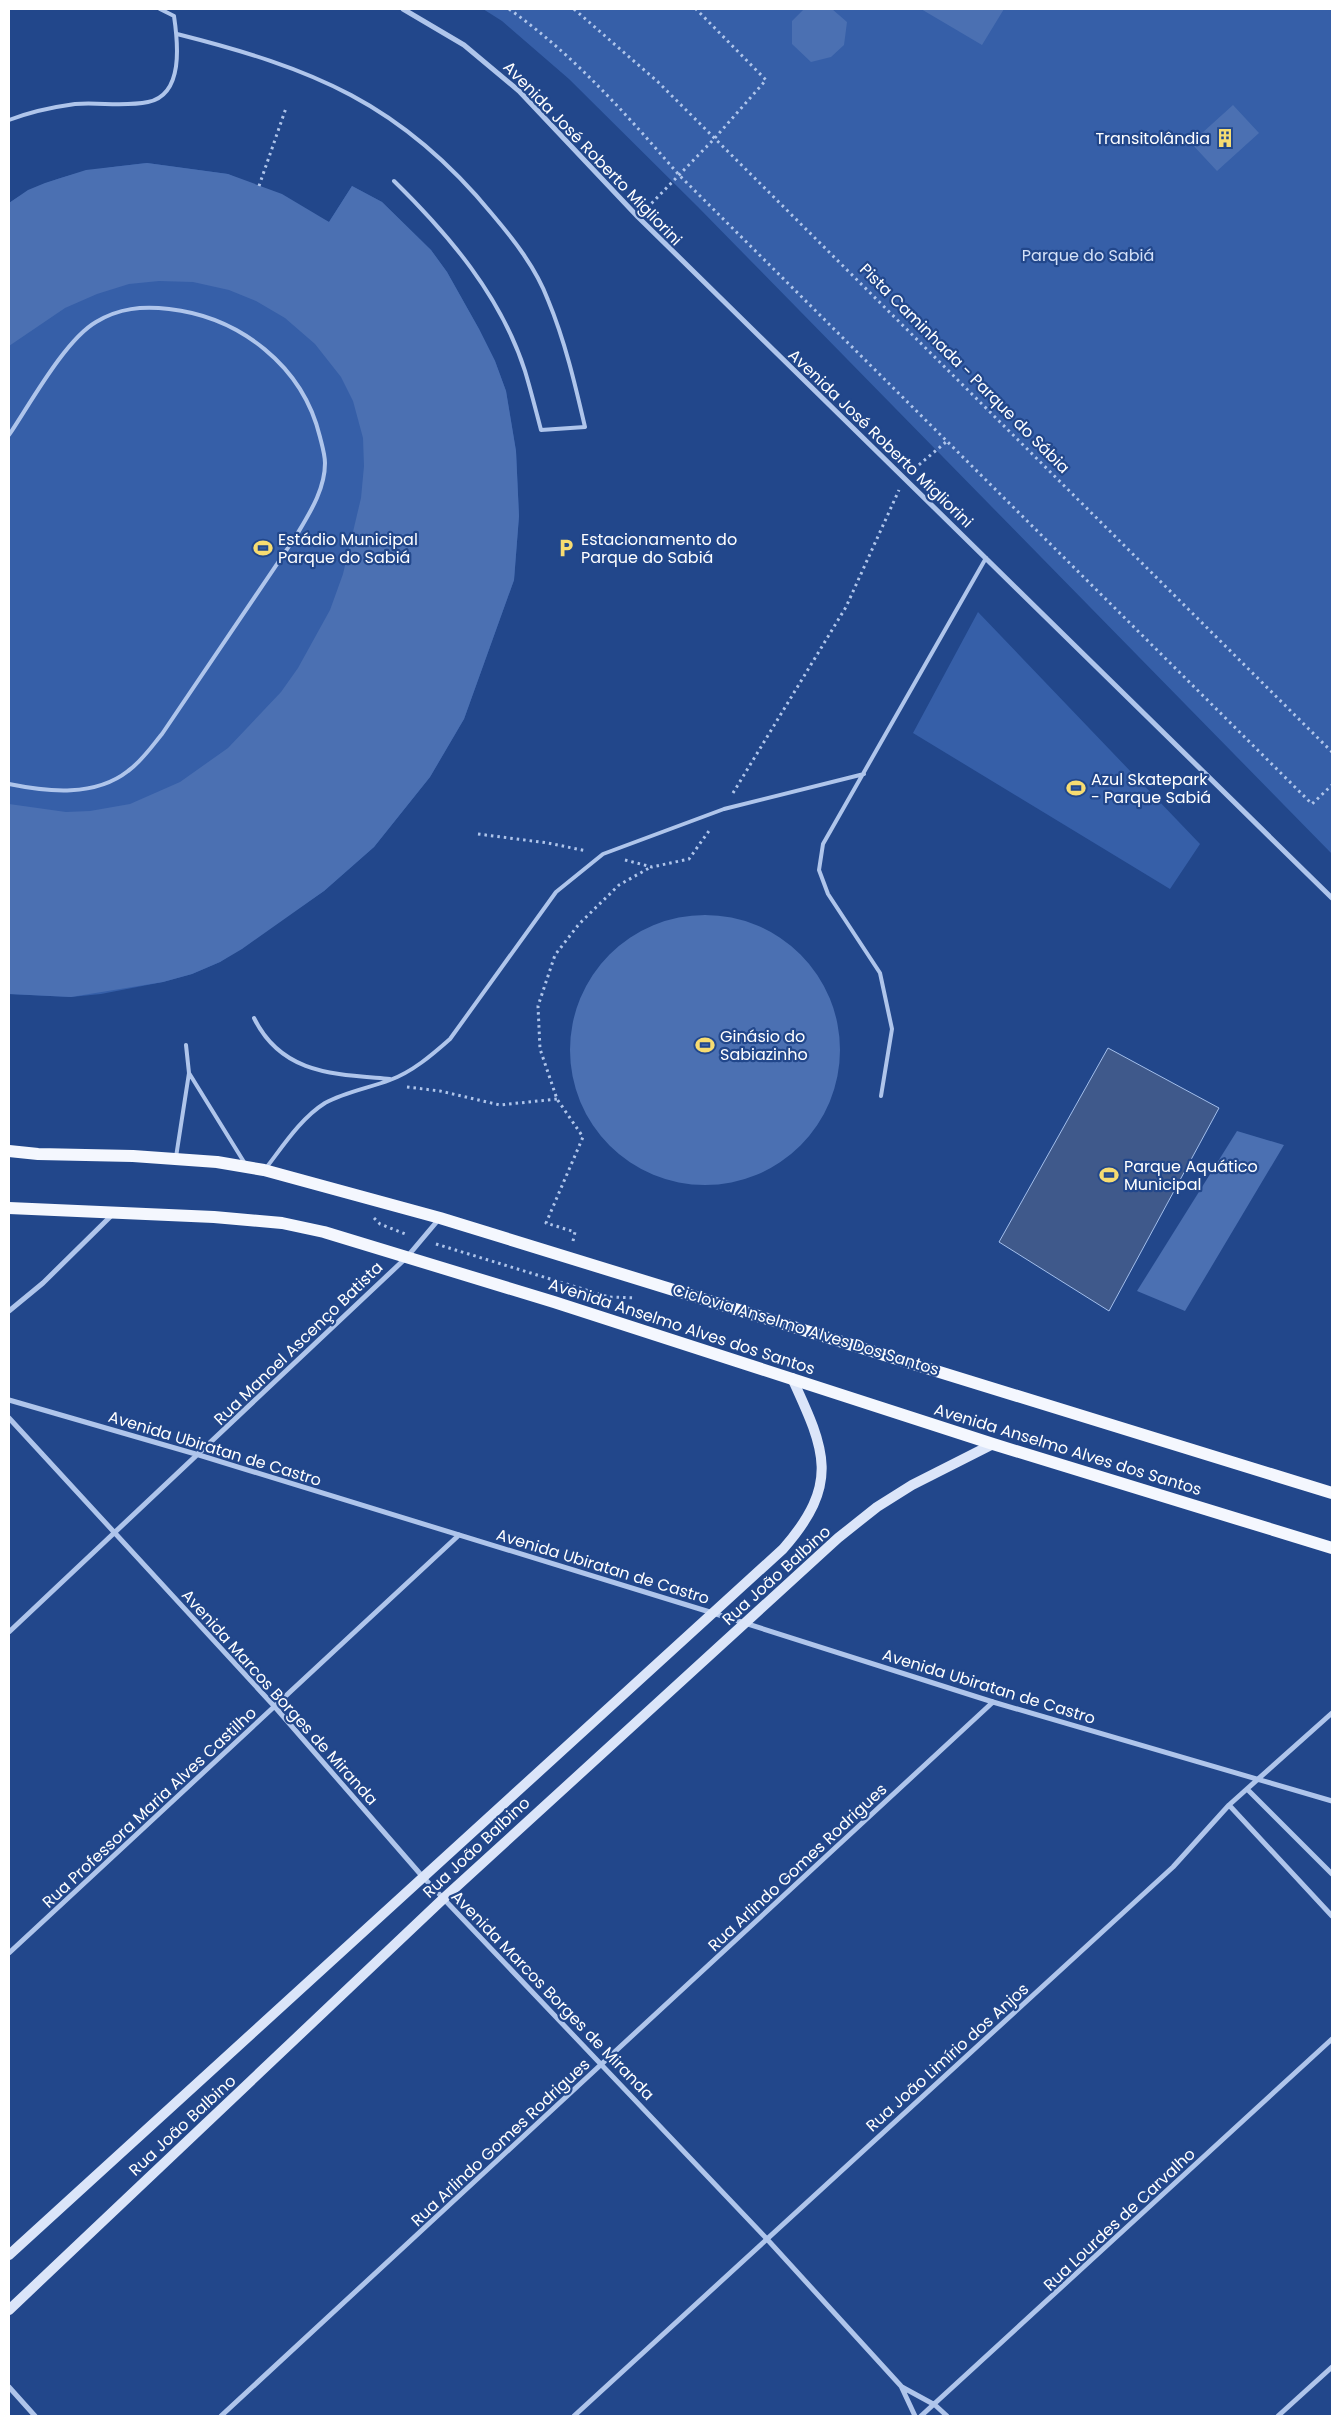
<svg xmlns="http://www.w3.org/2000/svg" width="1341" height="2425" font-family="Poppins,sans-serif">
<rect width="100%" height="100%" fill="#22478b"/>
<path fill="#365fa8" d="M483,9h849v845l-634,-647 -129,-128 -67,-58z
M147,163l81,11 101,48 23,-36 30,16 49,48 16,22 32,57 16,32 11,30 10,60 3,65 -5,64 -50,139 -34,58 -56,70 -50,44 -104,71 -28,12 -29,8 -62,12 -30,3 -62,-3v-791c44,-30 86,-34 138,-40z
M978,612l222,232 -30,45 -257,-156z"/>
<path fill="#3f598b" stroke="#a3bfec" d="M1108,1048l111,60 -110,203 -110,-69z"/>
<path fill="#4b70b2" d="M804,9h28l15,13 -3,23 -13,12 -20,5 -19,-18v-23z
M921,9h83l-22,36z
M1233,105l26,28 -42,38 -26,-28z
M147,163l81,11 54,20 47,28 23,-36 30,16 49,48 16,22 32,57 16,32 11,30 10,60 3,65 -5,64 -50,139 -34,58 -56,70 -50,44 -82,58 -22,13 -28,12 -29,8 -92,15 -62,-3v-190l57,8 24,-1 40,-7 50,-22 48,-34 53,-56 17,-24 32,-58 13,-36 18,-76 3,-32 -1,-28 -10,-37 -12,-24 -26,-33 -30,-26 -29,-17 -27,-11 -36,-8 -34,-1 -30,3 -32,10 -32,14 -56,38v-143l19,-13 17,-7 41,-13z
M570 1050a135 135 0 1 1 270 0a135 135 0 1 1-270 0Z
M1237,1131l47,14 -99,166 -48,-20z"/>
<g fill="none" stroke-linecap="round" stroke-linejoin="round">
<path stroke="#afc5eb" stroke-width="3" stroke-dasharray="2.5 4" stroke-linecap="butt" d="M509,9c65,46 118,106 170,166l633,629 20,-19
M574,9l84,73 674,670
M259,186l27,-78
M647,208l67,-69 52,-59 -70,-71
M914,469l32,-27
M733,793l113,-186 53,-117
M478,834l70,9 39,8
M625,860l27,7 37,-8 22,-31
M407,1087l33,4 60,14 57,-6
M374,1218l6,6 28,11
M573,1241l2,-9 -29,-9 37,-86 -26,-38 -17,-50 -2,-43 17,-51 24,-31 40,-39 32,-18
M436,1244l173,53 27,1"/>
<path stroke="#afc5eb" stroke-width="4" d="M177,34c135,34 224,69 315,180 22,26 44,54 56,86 17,41 27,84 37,127l-44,3c-5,-19 -10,-39 -16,-59 -24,-75 -76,-136 -131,-190
M9,120c21,-8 44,-13 66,-16 24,-2 49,3 73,-2 36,-7 30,-59 26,-86l-14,-7
M9,435c21,-31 56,-95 87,-113 23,-14 46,-16 73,-13 71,8 134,57 151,128 2,8 5,18 5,26 0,27 -16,51 -29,73l-134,198c-10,12 -20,27 -34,37 -33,26 -80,21 -119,13
M254,1018c28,57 81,56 136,61
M189,1073l55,89
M881,1096l11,-67 -12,-56 -52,-79 -9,-24 4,-26 163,-286
M176,1157l13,-84 -3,-28
M266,1168c17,-22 35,-50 59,-65 20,-11 44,-15 65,-23 22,-8 42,-25 60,-41l106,-147 47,-38 121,-45 140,-35"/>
<path stroke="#afc5eb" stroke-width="5" d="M403,9l61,36 55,46 119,126 694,681
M9,1311l34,-28 70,-69
M9,1400l190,55 514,158 280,89 339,99
M9,1418l266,289 147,169 344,362 135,148 14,30
M9,1632l398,-375 32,-38
M1247,1789l85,85
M1229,1805l103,111
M9,1953l450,-418
M9,2387l26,29
M902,2387l33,18 12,11
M221,2416l772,-714
M574,2416l599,-549 56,-62 103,-92
M921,2416l411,-377
M1278,2416l54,-49"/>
<path stroke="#dbe5f9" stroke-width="10" d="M9,2255l774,-706c58,-66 42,-99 9,-171
M9,2310l435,-412 394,-360 39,-31 35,-22 81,-41"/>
<path stroke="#f4f7fe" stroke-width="12" d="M9,1151l29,3 95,2 84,6 47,8 176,48 892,275
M9,1208l205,9 68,6 42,9 230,70 439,142 339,104"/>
</g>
<defs>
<g id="building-bare" transform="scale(1.5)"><path d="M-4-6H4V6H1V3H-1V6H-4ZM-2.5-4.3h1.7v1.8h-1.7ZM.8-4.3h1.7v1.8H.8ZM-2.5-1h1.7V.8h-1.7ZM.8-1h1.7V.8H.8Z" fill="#f7dc71" stroke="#22478b" stroke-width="2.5" paint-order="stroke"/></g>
<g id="stadium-bare" transform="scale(1.5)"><path d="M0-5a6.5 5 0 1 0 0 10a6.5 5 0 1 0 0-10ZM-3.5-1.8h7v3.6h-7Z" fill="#f7dc71" stroke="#22478b" stroke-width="2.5" paint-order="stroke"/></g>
<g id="parking-bare" transform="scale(1.5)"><path d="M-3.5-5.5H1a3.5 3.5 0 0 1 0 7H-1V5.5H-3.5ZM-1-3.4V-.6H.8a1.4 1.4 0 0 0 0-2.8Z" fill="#f7dc71" stroke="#22478b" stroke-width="2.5" paint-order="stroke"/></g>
</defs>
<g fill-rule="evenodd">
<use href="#building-bare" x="1225" y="138"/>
<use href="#stadium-bare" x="263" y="548"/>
<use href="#parking-bare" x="566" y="548"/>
<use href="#stadium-bare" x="1076" y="788"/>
<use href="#stadium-bare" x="705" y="1045"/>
<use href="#stadium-bare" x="1109" y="1175"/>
</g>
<g text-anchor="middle" stroke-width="4.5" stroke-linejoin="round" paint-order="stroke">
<g font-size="16" fill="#fff" stroke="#22478b" text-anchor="start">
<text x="1210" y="144" text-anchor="end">Transitolândia</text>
<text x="278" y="545">Estádio Municipal<tspan x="278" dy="18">Parque do Sabiá</tspan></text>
<text x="581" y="545">Estacionamento do<tspan x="581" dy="18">Parque do Sabiá</tspan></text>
<text x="1091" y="785">Azul Skatepark<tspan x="1091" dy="18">- Parque Sabiá</tspan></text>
<text x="720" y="1042">Ginásio do<tspan x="720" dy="18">Sabiazinho</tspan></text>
<text x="1124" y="1172">Parque Aquático<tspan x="1124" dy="18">Municipal</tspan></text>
</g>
<g font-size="16" fill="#fff" stroke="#22478b">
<text transform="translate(593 153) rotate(46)" y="6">Avenida José Roberto Migliorini</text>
<text transform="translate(965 368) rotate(45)" y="6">Pista Caminhada - Parque do Sábia</text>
<text transform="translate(881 438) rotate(44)" y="6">Avenida José Roberto Migliorini</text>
<text transform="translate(682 1326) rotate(18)" y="6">Avenida Anselmo Alves dos Santos</text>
<text transform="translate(806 1329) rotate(17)" y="6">Ciclovia Anselmo Alves Dos Santos</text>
<text transform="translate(298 1343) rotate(-44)" y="6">Rua Manoel Ascenço Batista</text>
<text transform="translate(215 1448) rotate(17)" y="6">Avenida Ubiratan de Castro</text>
<text transform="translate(1068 1449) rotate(17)" y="6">Avenida Anselmo Alves dos Santos</text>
<text transform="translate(603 1566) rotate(17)" y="6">Avenida Ubiratan de Castro</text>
<text transform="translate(776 1575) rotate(-42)" y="6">Rua João Balbino</text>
<text transform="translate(989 1686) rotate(17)" y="6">Avenida Ubiratan de Castro</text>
<text transform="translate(280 1697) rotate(48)" y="6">Avenida Marcos Borges de Miranda</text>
<text transform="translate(149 1807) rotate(-43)" y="6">Rua Professora Maria Alves Castilho</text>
<text transform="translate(476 1847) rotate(-43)" y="6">Rua João Balbino</text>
<text transform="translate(797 1867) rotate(-43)" y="6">Rua Arlindo Gomes Rodrigues</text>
<text transform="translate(553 1995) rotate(46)" y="6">Avenida Marcos Borges de Miranda</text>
<text transform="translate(947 2057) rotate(-42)" y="6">Rua João Limírio dos Anjos</text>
<text transform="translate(182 2125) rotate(-43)" y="6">Rua João Balbino</text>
<text transform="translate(500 2142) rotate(-43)" y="6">Rua Arlindo Gomes Rodrigues</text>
<text transform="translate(1119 2219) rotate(-43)" y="6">Rua Lourdes de Carvalho</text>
</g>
<g font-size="16" fill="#d4e1f8" stroke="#22478b">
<text x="1088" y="261">Parque do Sabiá</text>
</g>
</g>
<rect width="1341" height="2425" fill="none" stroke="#ffffff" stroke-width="20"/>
</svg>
